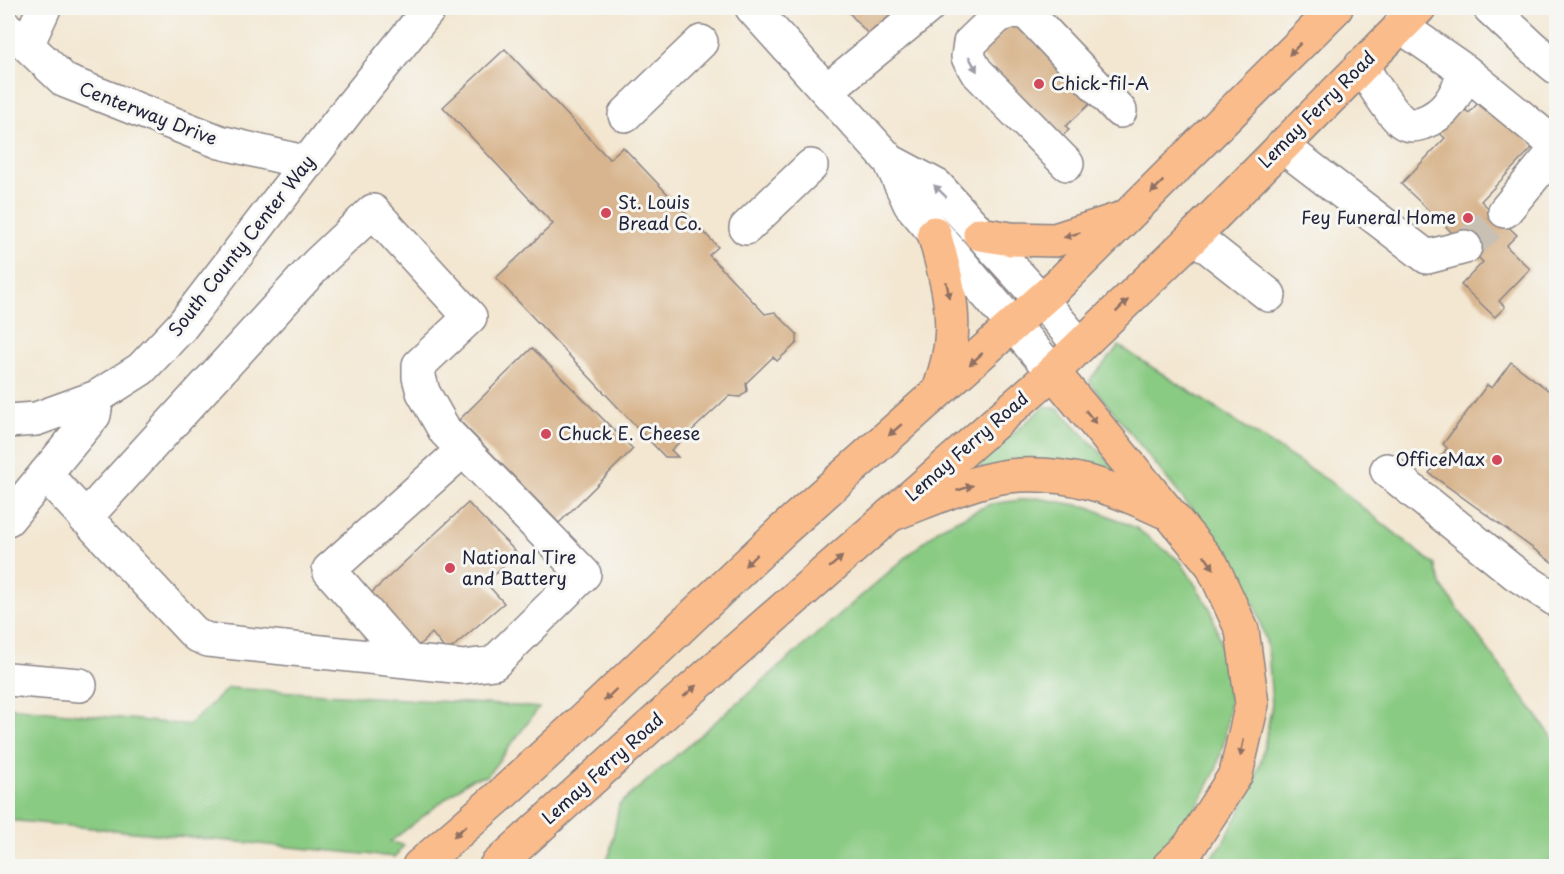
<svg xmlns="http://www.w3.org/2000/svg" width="1564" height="874" font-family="'Playpen Sans',sans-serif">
<rect width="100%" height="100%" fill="#f6f6f2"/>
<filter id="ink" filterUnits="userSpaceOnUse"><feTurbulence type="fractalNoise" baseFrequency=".0167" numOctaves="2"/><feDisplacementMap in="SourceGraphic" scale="12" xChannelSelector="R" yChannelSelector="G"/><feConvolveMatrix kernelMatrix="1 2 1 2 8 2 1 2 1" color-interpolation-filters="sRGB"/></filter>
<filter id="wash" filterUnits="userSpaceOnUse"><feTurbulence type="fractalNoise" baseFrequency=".008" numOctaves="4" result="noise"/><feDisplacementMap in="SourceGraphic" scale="24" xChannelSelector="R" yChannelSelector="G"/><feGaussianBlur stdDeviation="1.35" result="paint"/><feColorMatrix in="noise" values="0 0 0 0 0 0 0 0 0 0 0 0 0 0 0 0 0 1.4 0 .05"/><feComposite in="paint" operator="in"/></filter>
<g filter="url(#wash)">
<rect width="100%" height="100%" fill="#f3e7d2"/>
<path fill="#8acb83" stroke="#56765f" stroke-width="1.5" d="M1119,346l210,135 106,84 7,22 114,155v124h-352l17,-20 27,-49 14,-39 10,-54 -4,-56 -12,-40 -40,-68 -127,-159z
M1045,406l14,3 69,72 -145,-11 -5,-6z
M1037,498l52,9 47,21 45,34 30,48 17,57 2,33 -5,38 -9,32 -24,46 -38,41 -14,9h-572h36l6,-13 9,-48 321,-277 50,-24z
M228,688l288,18 23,2 -52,68 -16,3 -81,63 14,3 -9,12 -387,-37v-113l181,18z"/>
<g id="blocks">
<path fill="#d8b58e" d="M845,8h54l-31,26z
M1013,21l81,79 -28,26 3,4 -9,8 -81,-85z
M505,49l104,110 14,-12 95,100 -9,8 56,59 10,-2 22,22v9l-20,18 -4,-4 -27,26 1,8 -7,6 -11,-1 -58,54 7,7h-13l-169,-179 57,-54 -110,-117z
M1488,92l46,54 -53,55 36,34 -11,11 24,23 -31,32 6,6 -10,10 -34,-32 22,-23 -82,-78 44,-46 -8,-7 24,-25 8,7z
M532,348l101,101 -74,74 -100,-103z
M1511,362l45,34v169l-127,-92 18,-25 -4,-4 44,-59 5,3z
M468,503l49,50 -31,30 18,20 -57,49 -15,-19 -17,16 -48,-52z"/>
</g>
</g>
<g filter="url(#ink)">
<use href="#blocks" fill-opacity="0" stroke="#8a8486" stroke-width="1.5"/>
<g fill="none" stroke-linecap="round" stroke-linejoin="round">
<path stroke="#c9c0b4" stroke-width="33" stroke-dasharray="33 16" stroke-linecap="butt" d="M1465,247l40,-36"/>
<g stroke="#8a8486" stroke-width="36">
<path id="minor" d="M752,8l138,153 20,43 143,168
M1490,8l43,40 23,19
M1400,26l65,45 88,72 1,9 -49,59
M8,29l19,16 38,36 155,61 88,21
M27,45l17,-37
M1361,66c10,14 30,49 43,57 5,3 12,2 18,0 25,-9 34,-27 43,-52
M827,90l100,-82
M625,115l76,-73
M1282,146l145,111 38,-10
M890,161l47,25 104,114 39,46
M1067,164l-91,-93 -8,-14 2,-14 28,-27 15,-5 14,2 93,98
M746,228l65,-62
M1194,236l75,59
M8,421l28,-2 61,-22 44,-28 40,-42 166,-216 83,-103
M1387,470l129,104 40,26
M45,474l151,161 12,5 255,27 31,-4 90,-89 -139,-143 -22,-39 -4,-15v-12l51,-48 -97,-106 -55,52 -233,255
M8,519l86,-104 3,-18
M409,661l-80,-91 134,-120
M8,679l72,6"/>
</g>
<g stroke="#8a8486" stroke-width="36">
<path id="major" d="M934,233c9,35 21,70 17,107 -1,18 -7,35 -12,51
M980,234l31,5 44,1 65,-21
M419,866l82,-71 95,-87 186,-177 279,-249 275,-274
M496,866l172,-156 385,-338 141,-136 225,-228"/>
</g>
<g stroke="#8a8486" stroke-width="36">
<path id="highway" d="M1053,372l159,193 30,65 10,74 -16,70 -47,73 -20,19
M890,515c36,-13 80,-34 118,-39 58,-6 104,11 155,35"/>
</g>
<use href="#minor" stroke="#fff" stroke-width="33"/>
<use href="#major" stroke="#fabc8b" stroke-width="33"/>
<use href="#highway" stroke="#fabc8b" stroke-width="33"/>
</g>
<defs><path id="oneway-solid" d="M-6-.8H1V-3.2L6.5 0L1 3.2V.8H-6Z" transform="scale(1.5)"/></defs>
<g fill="#8e6f63">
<use href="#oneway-solid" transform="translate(1295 49) rotate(135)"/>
<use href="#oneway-solid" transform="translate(1157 187) rotate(135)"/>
<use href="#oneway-solid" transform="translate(1072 235) rotate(163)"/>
<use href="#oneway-solid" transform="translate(948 290) rotate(79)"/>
<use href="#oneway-solid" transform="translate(1122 306) rotate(-45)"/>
<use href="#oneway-solid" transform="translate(976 359) rotate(138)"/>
<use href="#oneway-solid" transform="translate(1091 417) rotate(50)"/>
<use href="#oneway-solid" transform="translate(895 430) rotate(139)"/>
<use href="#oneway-solid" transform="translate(965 488) rotate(-18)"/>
<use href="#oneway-solid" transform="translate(751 560) rotate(136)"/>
<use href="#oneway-solid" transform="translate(836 562) rotate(-41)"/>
<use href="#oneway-solid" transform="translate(1209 562) rotate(55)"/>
<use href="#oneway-solid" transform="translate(690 691) rotate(-41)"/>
<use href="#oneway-solid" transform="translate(610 695) rotate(136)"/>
<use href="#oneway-solid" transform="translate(1242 748) rotate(102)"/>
<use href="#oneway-solid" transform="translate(460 831) rotate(139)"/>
</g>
<g fill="#9c9ca7">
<use href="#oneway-solid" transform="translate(973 64) rotate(61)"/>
<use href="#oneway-solid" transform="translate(940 191) rotate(-136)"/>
</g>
</g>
<g fill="#d1495b" stroke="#f6f6f2" stroke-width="2">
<circle cx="1039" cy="84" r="6"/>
<circle cx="606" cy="213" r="6"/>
<circle cx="1468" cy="218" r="6"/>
<circle cx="546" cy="434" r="6"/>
<circle cx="1497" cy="460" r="6"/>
<circle cx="450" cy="568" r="6"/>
</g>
<g text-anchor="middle" stroke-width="6" stroke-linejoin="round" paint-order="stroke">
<g font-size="18" fill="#22223b" stroke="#f6f6f2" text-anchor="start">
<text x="1051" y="90">Chick-fil-A</text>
<text x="618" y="209">St. Louis<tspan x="618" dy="21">Bread Co.</tspan></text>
<text x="1456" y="224" text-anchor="end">Fey Funeral Home</text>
<text x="558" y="440">Chuck E. Cheese</text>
<text x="1485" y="466" text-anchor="end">OfficeMax</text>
<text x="462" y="564">National Tire<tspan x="462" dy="21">and Battery</tspan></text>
</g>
<g font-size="18" fill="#22223b" stroke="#f6f6f2">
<text transform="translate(1317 110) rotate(-45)" y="6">Lemay Ferry Road</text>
<text transform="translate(148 114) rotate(21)" y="6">Centerway Drive</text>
<text transform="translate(242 246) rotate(-52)" y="6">South County Center Way</text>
<text transform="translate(967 447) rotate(-41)" y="6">Lemay Ferry Road</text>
<text transform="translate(603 769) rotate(-42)" y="6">Lemay Ferry Road</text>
</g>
</g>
<rect width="1564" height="874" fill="none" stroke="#f6f6f2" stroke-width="30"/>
</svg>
